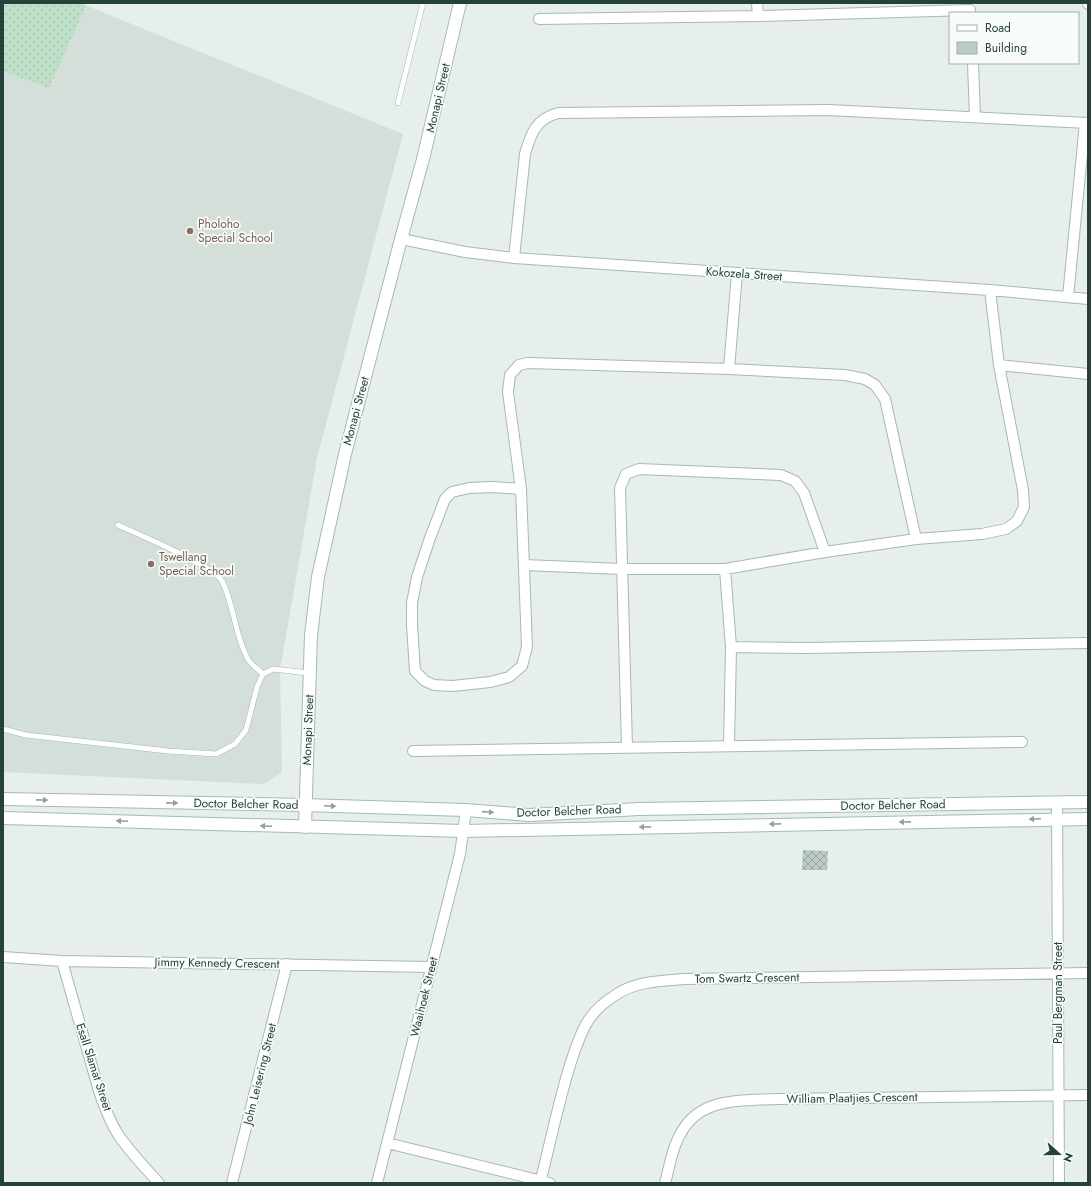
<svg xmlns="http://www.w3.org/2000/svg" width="1091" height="1186" font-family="Jost,sans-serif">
<defs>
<pattern id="garden-dots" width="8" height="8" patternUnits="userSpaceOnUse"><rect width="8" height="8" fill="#bfe0c8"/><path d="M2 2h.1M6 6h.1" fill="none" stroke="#a4c1ad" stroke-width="1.8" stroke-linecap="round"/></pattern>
<pattern id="building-cross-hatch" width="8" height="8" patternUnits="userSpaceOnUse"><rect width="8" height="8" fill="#bbcac4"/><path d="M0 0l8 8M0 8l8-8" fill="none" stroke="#98a6a0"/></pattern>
</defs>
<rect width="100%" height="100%" fill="#e6efeb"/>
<path fill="#d4dfda" d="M3,3h77l323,131 -86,324 -37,212 2,102 -18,12 -261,-12z"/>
<path fill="url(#garden-dots)" d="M3,3h77l6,3 -37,82 -46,-17z"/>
<path fill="url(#building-cross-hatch)" d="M803,850l25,1 -1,19h-25z"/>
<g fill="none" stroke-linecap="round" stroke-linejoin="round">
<g stroke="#a8b8b2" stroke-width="6">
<path id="service" d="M398,103l25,-100
M118,525c19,9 96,41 104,56 12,23 13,56 26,78 3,6 10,10 15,15
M3,729l23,6 142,16 48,3 19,-10 11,-14 11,-43 6,-13 10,-5 36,4"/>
</g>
<g stroke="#a8b8b2" stroke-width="12">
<path id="minor" d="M757,3l1,13
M1088,3v1
M539,19l219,-3 212,-6
M973,63l2,54
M401,239l64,13 49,6 476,32 98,9
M514,258l11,-104c6,-21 11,-35 33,-41l270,-3 260,13
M1068,297l17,-174
M999,365l89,9
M729,369l8,-96
M521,489l-29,-2 -23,1 -17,4 -7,7 -15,39 -13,39 -5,26v22l3,46 10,10 9,4 19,1 37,-4 19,-5 13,-11 5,-19 -6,-158 -13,-97 2,-17 9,-10 9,-2 201,6 116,6 20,4 10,6 10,14 31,140
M524,565l98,4h103l100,-17 91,-13 66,-5 24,-5 11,-8 7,-14 -1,-17 -24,-125 -9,-75
M725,569l6,78 -2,98
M731,647l77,1 280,-5
M627,747l-7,-259 6,-14 13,-5 142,6 14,6 9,12 21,59
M413,751l609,-9
M1057,803l2,380
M3,957l59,4 369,6
M62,961l37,130c5,15 11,31 20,45 12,17 26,32 40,47
M387,1143l163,40
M232,1183l55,-219
M377,1183l83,-329 6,-44
M540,1183c10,-39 18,-79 30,-118 4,-12 8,-25 14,-37 7,-15 20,-26 33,-34 20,-13 45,-13 68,-15l403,-6
M665,1183c4,-14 6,-29 12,-42 18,-44 59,-40 100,-42l311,-4"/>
</g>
<g stroke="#a8b8b2" stroke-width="14">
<path id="tertiary" d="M305,827l6,-192 7,-58 27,-123 56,-215 22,-80 37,-156"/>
</g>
<g stroke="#a4bbb3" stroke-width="14">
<path id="secondary" d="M3,799l301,6 162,5 63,5 110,-6 449,-7
M3,818l460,13 625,-12"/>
</g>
<use href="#service" stroke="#fff" stroke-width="5"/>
<use href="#minor" stroke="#fff" stroke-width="10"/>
<use href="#tertiary" stroke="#fff" stroke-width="12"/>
<use href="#secondary" stroke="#fff" stroke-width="12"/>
</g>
<defs><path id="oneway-solid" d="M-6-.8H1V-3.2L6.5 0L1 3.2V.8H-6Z"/></defs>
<g fill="#92a09c">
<use href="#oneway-solid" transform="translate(42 800) rotate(1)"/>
<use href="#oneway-solid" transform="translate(172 803) rotate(1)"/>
<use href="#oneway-solid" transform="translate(330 806) rotate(2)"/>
<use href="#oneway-solid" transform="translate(488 812) rotate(4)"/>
<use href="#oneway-solid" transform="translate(1035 819) rotate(178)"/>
<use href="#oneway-solid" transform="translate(122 821) rotate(-178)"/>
<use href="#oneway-solid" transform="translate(905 822) rotate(179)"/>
<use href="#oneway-solid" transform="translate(775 824) rotate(179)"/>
<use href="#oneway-solid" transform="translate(266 826) rotate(-178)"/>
<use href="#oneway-solid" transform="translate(645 827) rotate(179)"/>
</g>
<g fill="#8d6e63" stroke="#f7fbf9" stroke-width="1.5">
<circle cx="190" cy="231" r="4"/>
<circle cx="151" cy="564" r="4"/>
</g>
<g text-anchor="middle" stroke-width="3.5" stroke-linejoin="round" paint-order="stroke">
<g font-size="12" fill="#24423a" stroke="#f7fbf9">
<text transform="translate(438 98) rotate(-77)" y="4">Monapi Street</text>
<text transform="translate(744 274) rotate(4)" y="4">Kokozela Street</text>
<text transform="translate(356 411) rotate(-75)" y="4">Monapi Street</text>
<text transform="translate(308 730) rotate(-88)" y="4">Monapi Street</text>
<text transform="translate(246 804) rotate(1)" y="4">Doctor Belcher Road</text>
<text transform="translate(893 805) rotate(-1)" y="4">Doctor Belcher Road</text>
<text transform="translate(569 811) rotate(-2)" y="4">Doctor Belcher Road</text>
<text transform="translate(217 963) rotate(1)" y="4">Jimmy Kennedy Crescent</text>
<text transform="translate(747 978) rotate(-1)" y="4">Tom Swartz Crescent</text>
<text transform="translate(1058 993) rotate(-90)" y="4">Paul Bergman Street</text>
<text transform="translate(424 997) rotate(-76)" y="4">Waaihoek Street</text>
<text transform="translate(94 1067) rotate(72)" y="4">Esall Slamat Street</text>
<text transform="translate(260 1074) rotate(-76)" y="4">John Leisering Street</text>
<text transform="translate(852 1098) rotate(-1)" y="4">William Plaatjies Crescent</text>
</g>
<g font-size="12" fill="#785e54" stroke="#f7fbf9" text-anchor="start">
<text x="198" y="228">Pholoho<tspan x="198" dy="14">Special School</tspan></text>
<text x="159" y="561">Tswellang<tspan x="159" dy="14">Special School</tspan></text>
</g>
</g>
<rect width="1091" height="1186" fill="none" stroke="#24423a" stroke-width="8"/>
<rect x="949" y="12" width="130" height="52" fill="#f7fbf9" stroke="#a3b1ad"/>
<rect x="957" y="25" width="20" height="6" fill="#ffffff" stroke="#a3b1ad"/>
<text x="985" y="32" font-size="12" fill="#24423a">Road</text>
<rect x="957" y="42" width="20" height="12" fill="#bbcac4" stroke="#a3b1ad"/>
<text x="985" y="52" font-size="12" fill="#24423a">Building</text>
<g transform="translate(1059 1154) rotate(111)" stroke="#f7fbf9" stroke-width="3" paint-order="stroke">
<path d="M0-3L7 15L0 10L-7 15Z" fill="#24423a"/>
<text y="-6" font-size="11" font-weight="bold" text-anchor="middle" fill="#24423a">N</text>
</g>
</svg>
